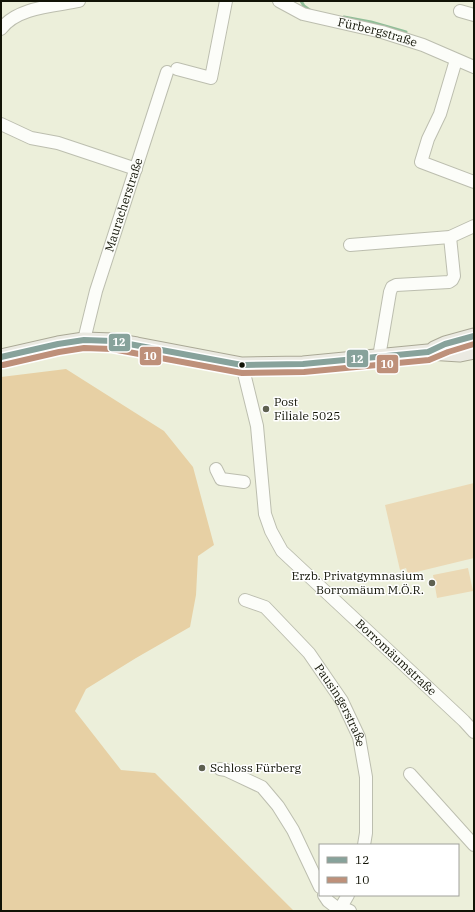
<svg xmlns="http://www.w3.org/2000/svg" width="475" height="912" font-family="'IBM Plex Serif',serif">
<rect width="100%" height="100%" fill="#ecefda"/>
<path fill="#ebd9b5" d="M474,483v75l-66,16 -2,-6 -6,2 -15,-65z
M468,568l5,23 -36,7 -4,-23z"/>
<path fill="#e7d0a4" d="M66,369l98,62 29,36 21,78 -16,11 -2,39 -6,32 -54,31 -50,31 -11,22 46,59 34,3 139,138h-293v-534z"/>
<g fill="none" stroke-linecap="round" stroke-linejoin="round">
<path stroke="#90be98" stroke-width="3" d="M301,1l3,5 7,5
M344,17l27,5 35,10"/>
<g stroke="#bcbeaf" stroke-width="14">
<g id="minor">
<path id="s1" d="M279,1l24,13 79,18 41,13 51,22"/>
<path d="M460,11l14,4"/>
<path d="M1,29c16,-22 54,-23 78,-28"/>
<path d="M456,60l-16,54 -12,25 -7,23 53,20"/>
<path d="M177,69l34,9 15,-77"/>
<path d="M1,124l30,14 27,5 78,26"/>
<path d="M350,245l100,-8 24,-11"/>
<path id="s2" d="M84,340l12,-49 71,-219"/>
<path d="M379,357l11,-65 2,-5 4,-2 53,-3 3,-2 2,-4 -4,-39"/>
<path id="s3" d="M242,365l15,61 8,88 6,17 11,20 182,170 10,11"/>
<path d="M216,469l5,10 23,3"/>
<path id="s4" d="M245,600l20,7 44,46 33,48 17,36 7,40v56l-2,12"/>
<path d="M220,769l6,1 36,17 16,19 15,24 27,57"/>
<path d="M410,774l64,71"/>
<path d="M324,895l4,6 9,7 4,-1"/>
<path d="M348,895l-7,12 9,4"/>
</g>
</g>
<g stroke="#aaa996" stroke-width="17">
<path id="major" d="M434,349l11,-5 29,-8
M1,357l57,-13 26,-4 29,1 24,4 105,20 61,-1 125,-12 32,2 14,-3"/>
</g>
<use href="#minor" stroke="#fcfdf9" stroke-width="12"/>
<use href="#major" stroke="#ebeae2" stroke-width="15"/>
<g stroke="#fff" stroke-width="9">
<path id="bus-1" d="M1,357l57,-13 26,-4 29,1 129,24 61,-1 125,-12 17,-8 29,-8"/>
</g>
<g stroke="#fff" stroke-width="9">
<path id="bus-2" d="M3,365l56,-13 25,-4 28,1 130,24 62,-1 125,-12 19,-8 26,-8"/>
</g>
<use href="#bus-1" stroke="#87a29b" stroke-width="6"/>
<use href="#bus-2" stroke="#be907a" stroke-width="6"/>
</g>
<circle fill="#111306" stroke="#fff" stroke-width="1.5" cx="242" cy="365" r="3.5"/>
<g fill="#5e6050" stroke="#fff" stroke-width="1.5">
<circle cx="266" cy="409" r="4"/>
<circle cx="432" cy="583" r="4"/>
<circle cx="202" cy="768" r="4"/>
</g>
<g text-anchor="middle" stroke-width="3" stroke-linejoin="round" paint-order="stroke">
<g font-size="12" fill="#111306" stroke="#fff">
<text dy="4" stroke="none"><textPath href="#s1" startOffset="104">Fürbergstraße</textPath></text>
<text dy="4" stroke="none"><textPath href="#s2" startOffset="141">Mauracherstraße</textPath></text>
<text dy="4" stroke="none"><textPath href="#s3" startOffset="348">Borromäumstraße</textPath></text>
<text dy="4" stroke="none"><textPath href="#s4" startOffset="146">Pausingerstraße</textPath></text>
</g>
<g font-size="12" fill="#111306" stroke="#fff" text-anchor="start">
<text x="274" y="406">Post<tspan x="274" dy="14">Filiale 5025</tspan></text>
<text x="424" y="580" text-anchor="end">Erzb. Privatgymnasium<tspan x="424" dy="14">Borromäum M.Ö.R.</tspan></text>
<text x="210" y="772">Schloss Fürberg</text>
</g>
</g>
<g stroke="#fff" stroke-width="1.5">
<rect x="108" y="333" width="23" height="19" rx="4" fill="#87a29b"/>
<rect x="139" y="346" width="23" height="20" rx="4" fill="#be907a"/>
<rect x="346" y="349" width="23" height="19" rx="4" fill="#87a29b"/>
<rect x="376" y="354" width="23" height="20" rx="4" fill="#be907a"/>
</g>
<g font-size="11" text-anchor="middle" font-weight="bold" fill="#fff">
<text x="119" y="346">12</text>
<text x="150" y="360">10</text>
<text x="357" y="363">12</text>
<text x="387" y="368">10</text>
</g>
<rect width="475" height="912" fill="none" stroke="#111306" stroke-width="4"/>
<rect x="319" y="844" width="140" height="52" fill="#ffffff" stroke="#a0a19b"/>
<rect x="327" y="857" width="20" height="6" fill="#87a29b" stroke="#a0a19b"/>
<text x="355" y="864" font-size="12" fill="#111306">12</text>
<rect x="327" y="877" width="20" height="6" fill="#be907a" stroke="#a0a19b"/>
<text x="355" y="884" font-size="12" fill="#111306">10</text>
</svg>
